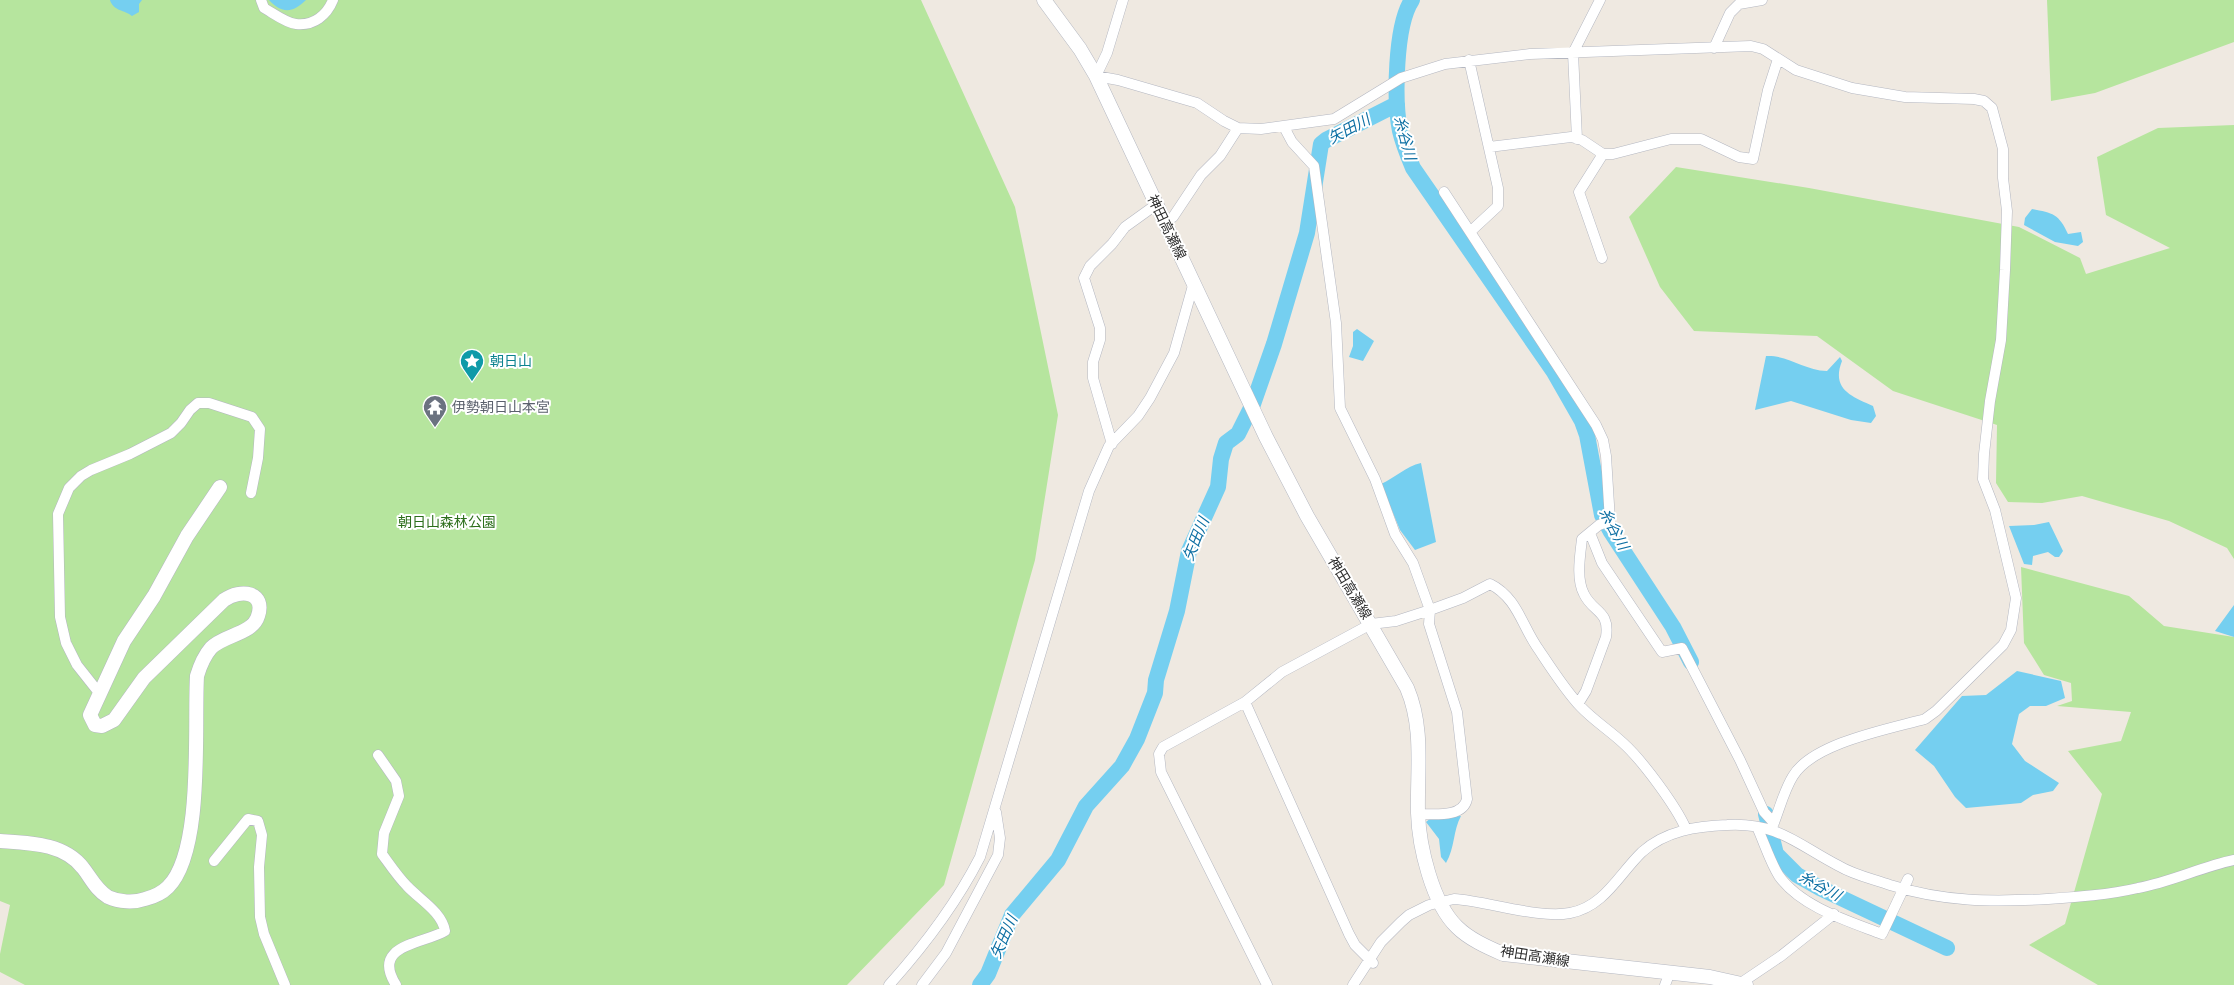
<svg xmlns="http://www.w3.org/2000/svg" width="2234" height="985" font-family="Arial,'Noto Sans JP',sans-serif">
<rect width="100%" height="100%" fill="#efe9e1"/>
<path fill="#b6e59e" d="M0,0h921l94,207 43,208 -23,145 -91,325 -97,100h-822l-25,-13v-18l10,-49 -10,-4z
M2047,0h187v42l-139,51 -44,8z
M2234,125v434l-7,-11 -58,-27 -87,-25 -40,7 -34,-1 -12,-19 1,-58 -104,-34 -76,-55 -123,-5 -34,-44 -31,-70 47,-50 133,21 210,39 61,31 6,16 84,-26 -64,-33 -9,-58 61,-29z
M2021,567l108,29 35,30 70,11v348h-136l-69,-40 36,-21 37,-130 -34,-43 53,-10 10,-29 -74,-6 15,-5 -1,-18 -27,-8 -20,-32z"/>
<path fill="#75cff0" d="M110,0h32l-3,4v8l-7,4c-7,-6 -19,-5 -22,-16z
M269,0h37c-13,13 -24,14 -37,0z
M2032,209c21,4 27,5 36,25l13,-2 2,10 -5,4 -23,-4 -31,-17 1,-7z
M1357,329l17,12 -11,20 -14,-4 4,-11v-14z
M1766,356c23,-1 37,14 61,15l13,-14 2,4c-11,28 9,35 31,45l3,10 -5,7 -20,-3 -60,-19 -36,9z
M1421,463l15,79 -21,8 -15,-20 -19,-46c14,-6 25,-18 40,-21z
M2049,522l14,29 -4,6h-4l-7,-5 -15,4 -1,9 -8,-1 -15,-38 25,-1z
M2234,605v32l-19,-6z
M2017,671l44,10 4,17 -19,8h-16l-11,8 -7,30 13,17 34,22 -6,8 -20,4 -12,8 -55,5 -11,-11 -21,-31 -19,-16 47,-54 24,-1z
M1461,816c-8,14 -6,32 -15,47l-5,-6 -2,-18 -13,-17 6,-5z"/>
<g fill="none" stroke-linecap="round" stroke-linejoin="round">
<path stroke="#75cff0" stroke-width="16" d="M1412,0c-17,25 -18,101 -12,131 3,13 8,25 13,37l141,204 28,49 5,14 15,80 9,17 62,95 18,35
M1766,814l10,40 21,21 23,13 127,60
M980,985l8,-11 24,-59 46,-55 28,-54 36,-40 15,-27 18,-46 1,-13 21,-69 12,-60 29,-64 3,-28 5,-16 12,-9 15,-30 21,-60 33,-111 14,-89 5,-4 71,-36"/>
<g stroke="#b4b7c1" stroke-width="11">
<path id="street" d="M261,0l3,8c9,5 22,15 32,16 18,2 31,-9 37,-24
M1123,0l-16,53 -11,23 22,4 79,23 27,18 14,7 23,1 73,-10 67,-41 44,-14 85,-10 221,-8 12,3 33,21 56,18 53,9 69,2 10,2 8,7 11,41v29l4,33 -2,59 -4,70 -11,61 -6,53 -1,25 12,31 21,88 -5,32 -8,15 -67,66 -11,8c-36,10 -112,24 -132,57 -10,16 -14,36 -22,54
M1714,48l16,-35 9,-9 23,-4
M1469,60l29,128v18l-27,25
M1577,139l-4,-86 27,-53
M1489,147l82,-10 11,3 21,14h10l58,-15h30l38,18 14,2 15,-69 10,-31
M1444,192l152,233 7,15 3,16 4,65 -11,4 -17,14c-2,17 -6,40 2,55 9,19 26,16 22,43l-20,54 -8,13
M1165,221l8,-4 28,-42 19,-19 18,-28
M1602,258l-23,-66 24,-38
M1112,444l-19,-66v-16l7,-22v-12l-16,-50 6,-12 22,-22 13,-17 32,-23
M1590,533l12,30 60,89 20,-4 58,112 24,52 10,11
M100,691l-4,-2 -19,-24 -11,-22 -6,-26 -2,-103 11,-26 12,-12 10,-6 39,-16 41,-21 10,-10 9,-13 8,-7h11l43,14 8,12 -2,29 -7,35
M1245,702l104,232 6,11 18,18
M378,755l18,26 3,15 -15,37 -2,21c8,11 16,23 25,32 12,13 35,26 38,45 -21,13 -75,13 -49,54
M1418,814c16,0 45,4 49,-15l-10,-87 -28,-88 1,-14 33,-12 27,-14c28,14 32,43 49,66 12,18 26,40 41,56 13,14 29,24 43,37 19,17 53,63 63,86
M1757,827c7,15 13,35 22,49 22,31 69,45 103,58l26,-55
M214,861l34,-42 10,2 4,14 -3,32 1,50 4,17 21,51
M889,985c35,-39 67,-81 91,-128l109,-366 20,-45 29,-30 12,-18 24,-45 20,-71
M922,985l24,-32 52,-98 2,-17 -4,-26
M1267,985l-106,-213 -2,-18 4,-7 82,-45 37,-30 89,-48 25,-3 34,-11 -17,-47 -18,-29 -20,-55 -35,-71 -4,-85 -22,-157 -22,-24 -8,-15
M1353,985l28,-43 20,-20 8,-7 20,-10 25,-6c33,2 85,20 116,14 34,-6 49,-39 72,-61 23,-21 55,-26 85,-27 51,-3 71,20 112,41 15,9 34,13 51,19 54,17 101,17 157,14 30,-2 61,-4 91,-11 33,-6 63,-21 96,-28
M1665,985l5,-13
M1738,985l43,-29 53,-42"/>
</g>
<g stroke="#b4b7c1" stroke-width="15">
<path id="secondary" d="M1044,0l36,49 16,27 170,361 41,79 100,172c17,40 10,82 11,125 1,33 14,90 39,114 12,12 30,20 46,27l207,23 36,8
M0,841c29,2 64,2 83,27 8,10 13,22 25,29 11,5 26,6 37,2 8,-2 17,-6 23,-12 36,-36 26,-161 29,-211 3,-10 7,-20 14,-28 12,-13 42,-14 47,-32 8,-24 -17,-28 -34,-16l-80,78 -30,42 -12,6 -7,-1 -5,-10 34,-74 30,-45 33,-60 33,-49"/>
</g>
<use href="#street" stroke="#fff" stroke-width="10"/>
<use href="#secondary" stroke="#fff" stroke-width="14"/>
</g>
<defs>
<g id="sight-pin" transform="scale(1.25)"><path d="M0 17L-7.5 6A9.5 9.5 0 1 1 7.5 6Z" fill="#0f9aa8" stroke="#fff"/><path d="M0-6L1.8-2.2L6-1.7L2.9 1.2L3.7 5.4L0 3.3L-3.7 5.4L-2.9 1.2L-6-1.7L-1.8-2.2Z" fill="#fff"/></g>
<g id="temple-pin" transform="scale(1.25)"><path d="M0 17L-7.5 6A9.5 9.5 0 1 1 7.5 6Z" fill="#6b7280" stroke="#fff"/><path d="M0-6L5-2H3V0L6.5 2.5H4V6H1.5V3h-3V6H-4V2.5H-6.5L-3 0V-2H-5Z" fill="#fff"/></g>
</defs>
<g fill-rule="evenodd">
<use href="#sight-pin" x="472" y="361"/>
<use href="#temple-pin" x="435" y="407"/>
</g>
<g text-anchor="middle" stroke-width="4" stroke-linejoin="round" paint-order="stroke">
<g font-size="14" fill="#2e2e2e" stroke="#fff">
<text transform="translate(1167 227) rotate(64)" y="5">神田高瀬線</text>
<text transform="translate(1350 588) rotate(59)" y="5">神田高瀬線</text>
<text transform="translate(1535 956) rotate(9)" y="5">神田高瀬線</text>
</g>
<g font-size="14" fill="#0d838f" stroke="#fff" text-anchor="start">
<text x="490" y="366">朝日山</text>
</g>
<g font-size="14" fill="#5b616d" stroke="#fff" text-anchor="start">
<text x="452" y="412">伊勢朝日山本宮</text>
</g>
<g font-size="14" fill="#2c6e1b" stroke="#fff">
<text x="447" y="527">朝日山森林公園</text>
</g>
<g font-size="15" font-style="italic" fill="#0d6fa3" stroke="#fff">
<text transform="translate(1349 129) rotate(-28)" y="5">矢田川</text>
<text transform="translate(1405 138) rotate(75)" y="5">糸谷川</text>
<text transform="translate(1614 529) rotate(62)" y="5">糸谷川</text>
<text transform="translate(1196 539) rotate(-68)" y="5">矢田川</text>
<text transform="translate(1820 886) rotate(29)" y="5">糸谷川</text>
<text transform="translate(1004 937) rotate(-66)" y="5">矢田川</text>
</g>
</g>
</svg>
